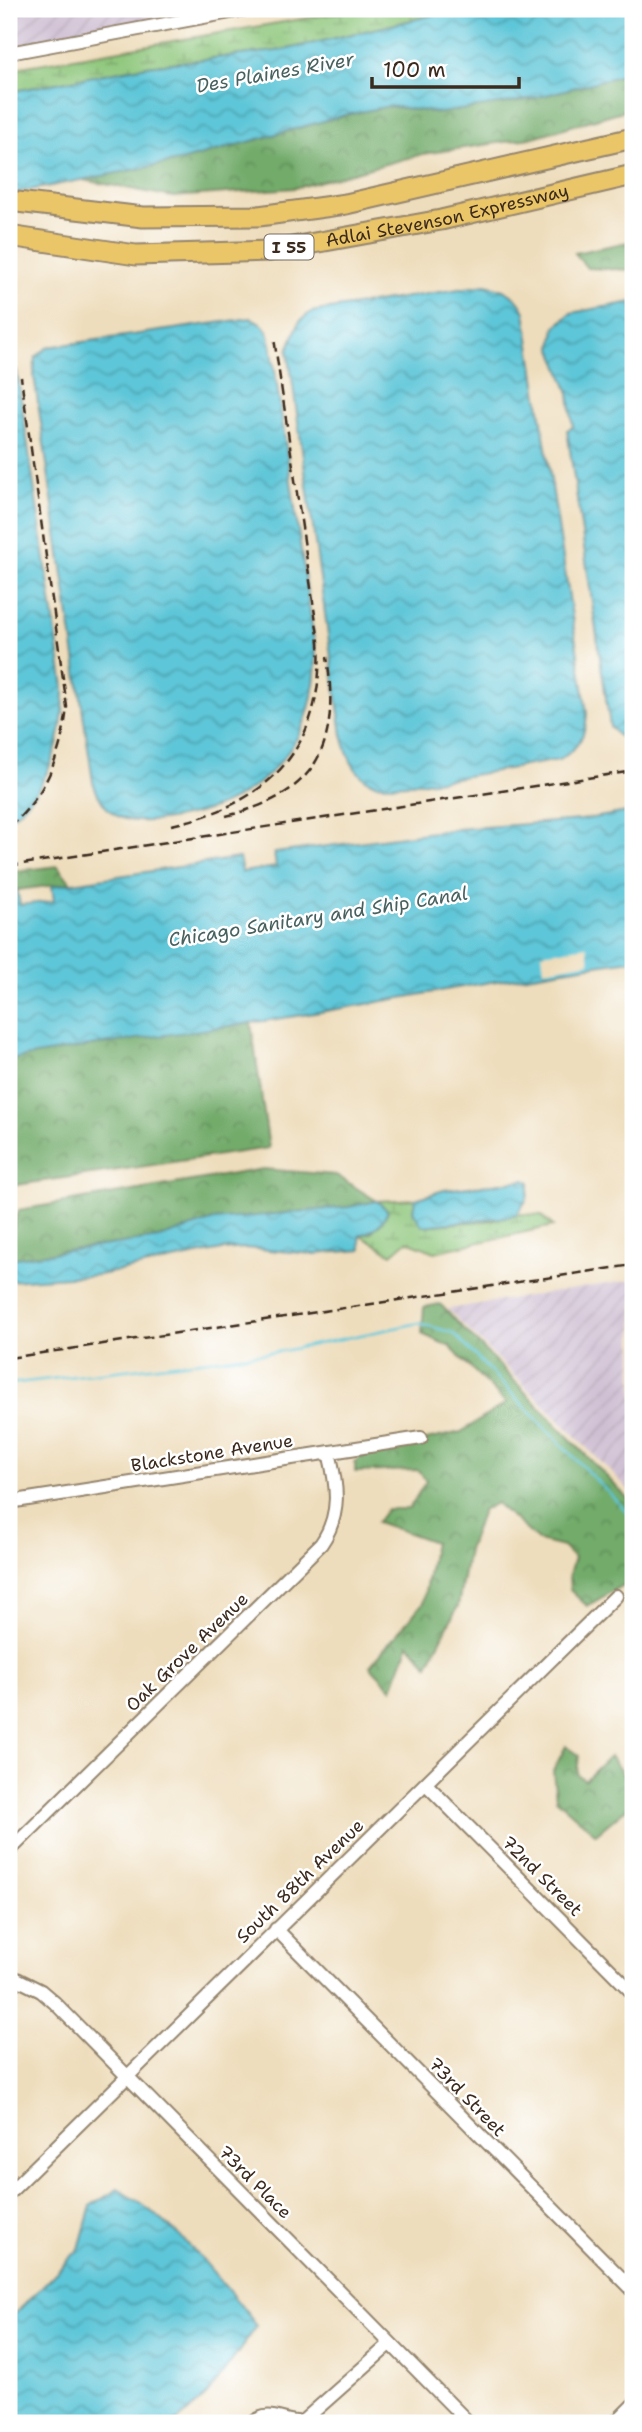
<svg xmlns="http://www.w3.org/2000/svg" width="642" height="2432" font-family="'Shantell Sans',sans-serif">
<defs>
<pattern id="industrial-furrows" width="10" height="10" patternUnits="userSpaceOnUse" patternTransform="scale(1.75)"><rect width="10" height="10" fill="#cebed2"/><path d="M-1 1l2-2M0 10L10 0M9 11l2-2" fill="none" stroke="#b2a3b4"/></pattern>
<pattern id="forest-crowns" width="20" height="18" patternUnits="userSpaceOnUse" patternTransform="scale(1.75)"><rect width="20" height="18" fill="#72ab6a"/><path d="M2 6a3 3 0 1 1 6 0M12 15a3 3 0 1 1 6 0" fill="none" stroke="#5f8b57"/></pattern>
<pattern id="wetland-marsh" width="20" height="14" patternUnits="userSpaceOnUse" patternTransform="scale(1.75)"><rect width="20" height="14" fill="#8dc67a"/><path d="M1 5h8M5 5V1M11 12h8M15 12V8" fill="none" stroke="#74a163"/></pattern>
<pattern id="water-waves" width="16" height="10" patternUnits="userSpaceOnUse" patternTransform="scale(1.75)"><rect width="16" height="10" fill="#5dc6d8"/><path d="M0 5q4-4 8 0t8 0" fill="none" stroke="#4ea1af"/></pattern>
</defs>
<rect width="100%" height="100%" fill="#fff"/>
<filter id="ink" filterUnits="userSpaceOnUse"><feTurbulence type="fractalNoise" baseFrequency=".0143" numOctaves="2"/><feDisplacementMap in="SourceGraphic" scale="14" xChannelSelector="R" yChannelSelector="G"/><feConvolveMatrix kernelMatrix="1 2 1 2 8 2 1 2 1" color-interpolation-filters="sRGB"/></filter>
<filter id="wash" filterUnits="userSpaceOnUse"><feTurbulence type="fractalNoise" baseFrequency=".00686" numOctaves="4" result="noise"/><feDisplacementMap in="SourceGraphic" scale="28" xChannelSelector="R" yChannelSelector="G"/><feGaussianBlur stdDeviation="1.57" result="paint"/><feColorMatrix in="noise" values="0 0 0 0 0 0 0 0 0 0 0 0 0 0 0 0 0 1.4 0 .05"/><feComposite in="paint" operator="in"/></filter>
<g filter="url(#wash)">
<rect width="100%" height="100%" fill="#eeddbc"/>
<path fill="url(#industrial-furrows)" d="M9,9h191l-191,38z
M633,1280v214l-185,-185z"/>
<path fill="url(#forest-crowns)" stroke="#566a44" stroke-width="2" d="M633,72v36l-103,30 -107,16 -128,34 -122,9 -95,-18 106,-19 157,-44 48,-10 51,7 91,-14z
M633,241v29l-46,-2 -12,-15z
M58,866l13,17 -62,8v-19z
M251,1023l18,125 -260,38v-126l91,-18z
M263,1169l73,6 41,26 -28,6 -135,13 -55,18 -150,21v-17l10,-32z
M440,1304l193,200v91l-10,-10 -36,21 -17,-16 -1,-15 5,-17 -11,-11 -24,-6 -43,-38 -14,8 -14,39 -10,56 -30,59 -19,-21 -17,45 -22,-23 53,-63 11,-61 -57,-20 10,-13h22l17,-28 -8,-11 -63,2v-10l7,-7 99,-23 45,-29 -57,-57 -27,-12 2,-27z
M566,1746l13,9 -2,19 8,6 25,-24 20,29 3,-3v21l-37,31 -40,-35 -3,-28z"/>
<path fill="url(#wetland-marsh)" stroke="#64784c" stroke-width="2" d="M360,9h100l-176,41 -137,16 -138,26v-23z
M415,1199l-2,12 10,15 71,-6 23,-6 24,1 12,11 -118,26 -28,-11 -15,13 -32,-19 11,-2 16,-22 -10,-10z"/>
<path fill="url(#water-waves)" stroke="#4c787b" stroke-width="2" d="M460,9h173v63l-102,27 -91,14 -51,-7 -48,10 -157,44 -175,34v-102l138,-26 137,-16z
M485,285c19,3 32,10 40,27l62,401c-1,22 -8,35 -28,47 -32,5 -164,32 -186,23 -20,-8 -26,-29 -31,-48l-54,-385 11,-28 12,-10z
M633,302v440l-16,-7 -7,-9 -43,-296 6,-3 -4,-34 -17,-44 3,-22 16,-14z
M251,318c14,6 17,12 20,26l45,309c0,34 -6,68 -26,96 -30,43 -71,63 -121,70 -39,6 -63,3 -76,-37l-59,-407 1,-17 13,-11z
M9,360l8,12 47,315c1,47 -14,103 -55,132z
M633,811v149c-128,16 -255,45 -383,63 -81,12 -161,21 -241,37v-169l8,-1 3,15 34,-4 -2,-15 187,-28 3,14 34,-5 -2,-14 183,-24 124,-9z
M525,1180l5,2 -3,17 -10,15 -9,3 -86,9 -9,-15 2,-12 29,-9z
M377,1201l11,10c-7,14 -13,20 -28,24l1,15 -47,4 -69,-6 -23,2 -123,25 -90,6v-22l150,-21 55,-18 135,-13z
M118,2189c57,32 99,86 139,137l-49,68 -32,29h-167v-103l70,-71 12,-43z"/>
<path fill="#eeddbc" d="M587,946l3,16 -46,8 -2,-17z"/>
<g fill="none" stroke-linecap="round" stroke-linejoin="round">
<path stroke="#5dc6d8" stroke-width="2.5" d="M9,1384l274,-33 136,-28 34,10 180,185"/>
</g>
</g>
<g filter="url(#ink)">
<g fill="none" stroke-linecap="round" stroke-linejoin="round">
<g stroke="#94846d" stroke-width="16">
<path id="minor" d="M9,53l238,-44
M9,1502l412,-64
M426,1784l207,209
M9,1851l312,-307c21,-30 16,-59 8,-92
M276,1929l357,361
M9,1975l32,16 14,12 414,420
M9,2193l607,-597
M253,2423c17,-15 31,1 49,-1l88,-78
M615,2423l18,-18"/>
</g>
<g stroke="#94846d" stroke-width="23">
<g id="highway">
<path d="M9,201l134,16 116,-1 87,-12 287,-66"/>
<path id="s1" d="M9,236l127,19 134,-4 171,-31 192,-45"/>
</g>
</g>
<use href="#minor" stroke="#fff" stroke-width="12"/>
<use href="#highway" stroke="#ebc669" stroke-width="19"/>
<path stroke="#3b2a1e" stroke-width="2.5" stroke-dasharray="10 5" stroke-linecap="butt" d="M226,816c91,-22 114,-69 101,-159
M171,825c99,-21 154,-79 148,-183l-45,-304
M9,827c37,-31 53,-74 58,-120l-46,-330
M9,866l624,-95
M9,1358l624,-93"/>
</g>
</g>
<g text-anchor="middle" stroke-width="5" stroke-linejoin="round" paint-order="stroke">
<rect fill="#fff" stroke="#766a62" stroke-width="2" x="264.5" y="234.5" width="49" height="25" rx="5"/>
<g font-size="16" font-weight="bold" fill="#3b2a1e">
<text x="289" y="253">I 55</text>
</g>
<g font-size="18" fill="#3b2a1e" stroke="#fff">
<text dy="6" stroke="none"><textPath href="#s1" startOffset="443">Adlai Stevenson Expressway</textPath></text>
<text transform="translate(212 1453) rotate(-9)" y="6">Blackstone Avenue</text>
<text transform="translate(187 1652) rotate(-44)" y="6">Oak Grove Avenue</text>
<text transform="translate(542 1876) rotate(45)" y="6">72nd Street</text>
<text transform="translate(300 1881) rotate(-44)" y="6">South 88th Avenue</text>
<text transform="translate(467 2097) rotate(46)" y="6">73rd Street</text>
<text transform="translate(255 2182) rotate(45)" y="6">73rd Place</text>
</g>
<g font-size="19" font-style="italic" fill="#47615f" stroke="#fff">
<text transform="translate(275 72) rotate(-10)" y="7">Des Plaines River</text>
<text transform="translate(318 916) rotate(-9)" y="7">Chicago Sanitary and Ship Canal</text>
</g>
</g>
<rect width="642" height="2432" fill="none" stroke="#fff" stroke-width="35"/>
<path d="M372 77v10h147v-10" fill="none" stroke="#3b2a1e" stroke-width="3.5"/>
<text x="383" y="77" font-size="21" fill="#3b2a1e" stroke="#ffffff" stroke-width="5" paint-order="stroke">100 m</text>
</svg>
